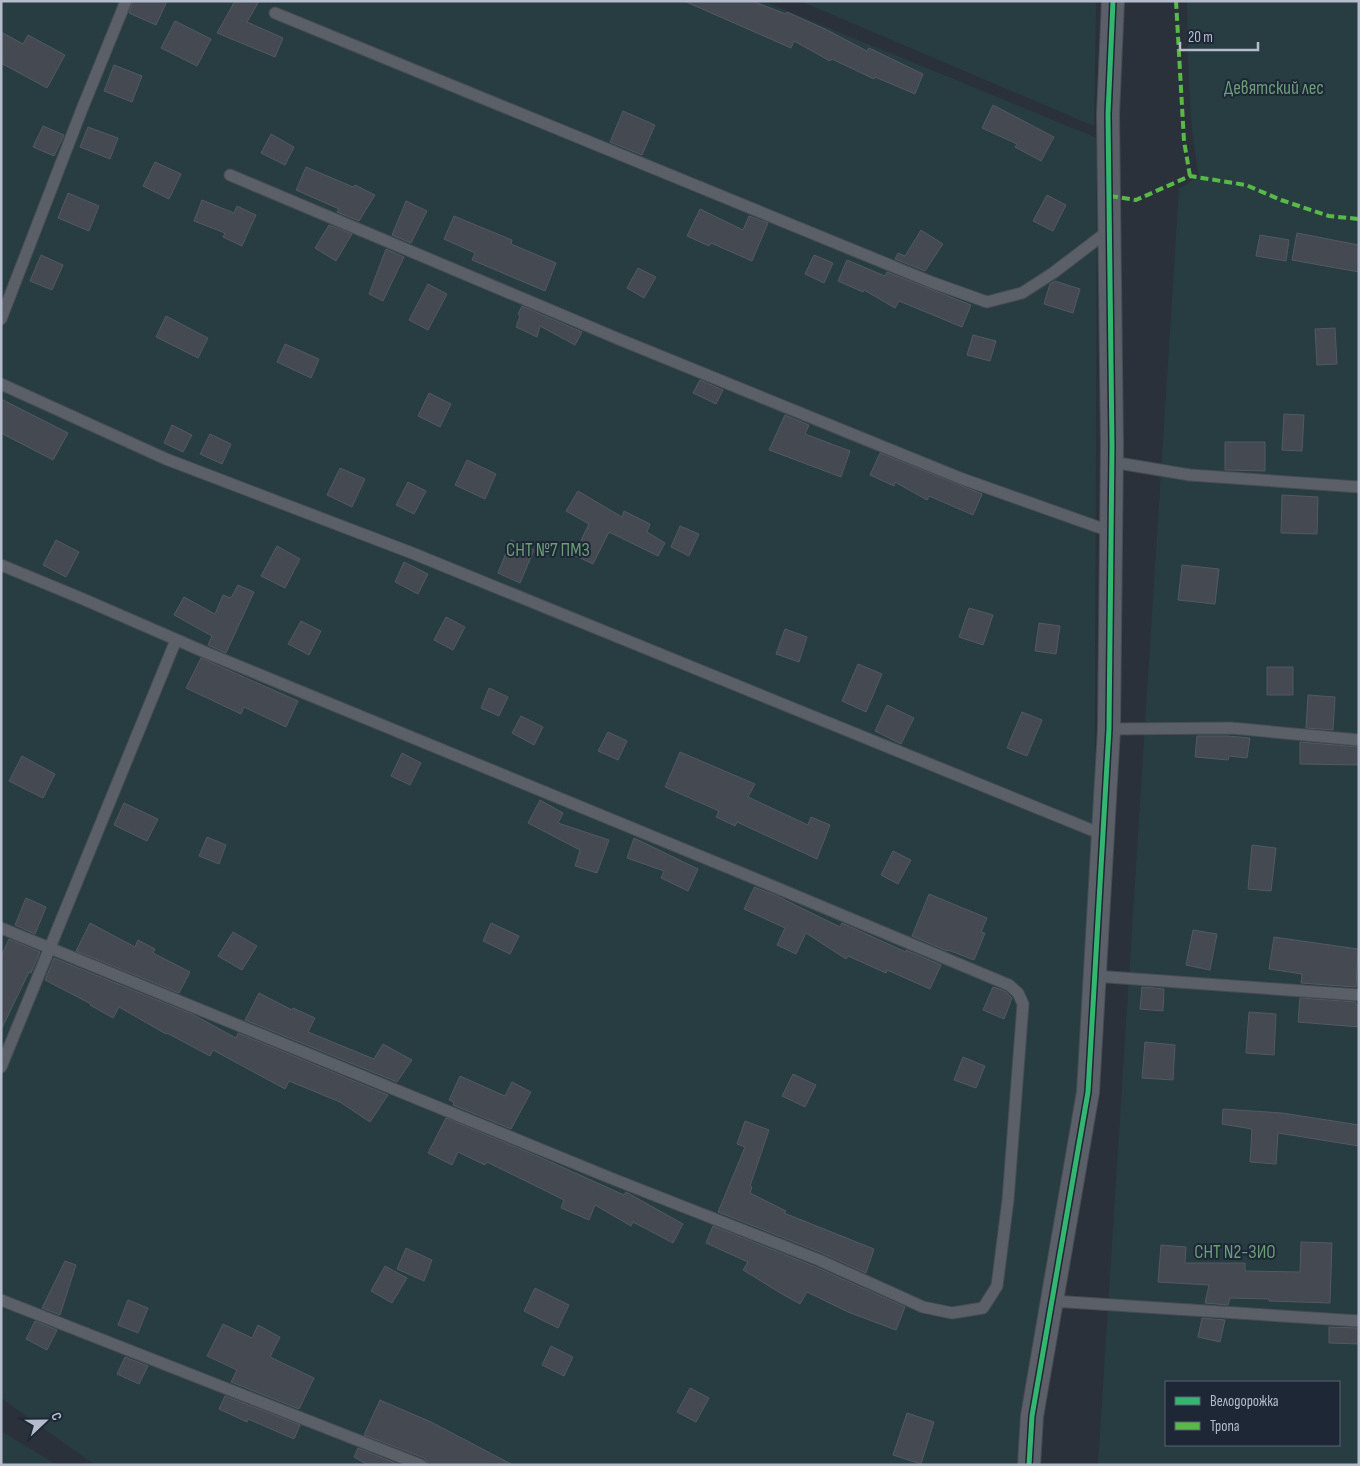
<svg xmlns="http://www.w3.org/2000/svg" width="1360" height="1466" font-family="'Sofia Sans Condensed',sans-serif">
<rect width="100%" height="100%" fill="#2b313b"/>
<path fill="#273d42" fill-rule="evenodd" d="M1,1h762l334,137 -3,838 -55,489h-944l-94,-67z
M800,1h296l-2,125z
M1187,1h172v1464h-261l81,-1276 20,-13c-11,-57 -11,-117 -12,-175zM1166,1382h173v63h-173z
M1,1431l56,34h-56z"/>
<path fill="#444952" stroke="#535962" d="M133,1h34l-11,24 -27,-12z
M235,1h24l-12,21 36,16 -8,19 -58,-24z
M684,1h68l34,13 1,-2 40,18 40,21 2,-3 54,26 -8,20 -40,-17 -1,2 -42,-20 -2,2 -36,-20 -3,7z
M175,21l36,18 -14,27 -36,-18z
M1,32l22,12 5,-9 37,20 -18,33 -46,-25z
M114,65l28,11 -10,26 -28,-11z
M993,105l61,32 -13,24 -26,-14 2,-3 -35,-16z
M623,111l32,14 -13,30 -32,-13z
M43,126l21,9 -10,21 -21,-9z
M88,127l30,11 -8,21 -30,-12z
M271,134l23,13 -9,18 -24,-12z
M155,162l26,12 -12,25 -26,-13z
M306,167l47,20 2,-2 20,10 -16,26 -22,-9 2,-3 -43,-19z
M68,193l31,13 -10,25 -31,-13z
M1047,195l19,10 -13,26 -20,-10z
M202,200l32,13 3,-7 19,9 -14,31 -19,-9 2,-4 -31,-12z
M406,201l21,10 -16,32 -19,-8z
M700,209l43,21 6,-14 19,7 -16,38 -41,-18 -2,3 -22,-10z
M454,216l58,24 -1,4 45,19 -11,28 -73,-31 3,-7 -31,-14z
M329,225l23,9 -16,27 -21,-13z
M921,230l22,14 -18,27 -30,-12 3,-6 7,3z
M1297,233l62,12v27l-67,-12z
M1260,235l29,5 -3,21 -30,-5z
M386,249l18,8 -21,44 -14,-7z
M41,255l22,10 -11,25 -22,-9z
M814,255l19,8 -9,20 -19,-9z
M847,260l38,16 2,-4 84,33 -9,22 -63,-26 -4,7 -31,-18 -1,2 -25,-11z
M638,268l18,9 -12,21 -17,-10z
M1055,281l25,8 -7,24 -29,-9 6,-20z
M428,284l19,10 -19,36 -19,-10z
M522,306l60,26 -7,13 -35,-19 -3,11 -21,-10 4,-11 -2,-2z
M166,316l42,22 -10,20 -42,-21z
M1335,328l2,36 -20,1 -2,-36z
M973,335l23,6 -6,20 -23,-6z
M285,344l34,15 -8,19 -34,-16z
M700,380l23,10 -7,14 -23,-11z
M429,393l22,11 -11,23 -22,-11z
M1,399l67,34 -15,27 -52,-27z
M1284,414l20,1 -2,36 -20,-1z
M785,415l24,10 -4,9 45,17 -9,26 -72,-27z
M172,425l20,10 -9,17 -19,-9z
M210,434l21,10 -9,20 -22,-10z
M1225,442h40v29l-40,-1z
M880,453l102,41 -9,21 -44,-19 -2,4 -32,-18 -1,4 -24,-11z
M467,460l29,14 -11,25 -30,-14z
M340,468l25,11 -13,28 -25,-12z
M408,482l18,9 -12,23 -18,-9z
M578,491l44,26 2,-6 26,13 -3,8 18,11 -7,13 -49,-24 -16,32 -19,-9 15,-31 -23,-13z
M1282,495l36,2 -1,37 -36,-1z
M680,526l19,8 -10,22 -18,-9z
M56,540l23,12 -13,25 -23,-12z
M511,540l23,10 -14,33 -22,-10z
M277,546l23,13 -15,29 -24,-12z
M404,562l24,12 -10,20 -23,-12z
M1182,565l37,4 -4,35 -37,-4z
M238,585l16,7 -28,61 -18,-8 4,-9 -38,-21 10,-18 31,17 8,-19 8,3z
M969,608l24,7 -10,30 -24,-8z
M446,617l19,10 -12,23 -19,-10z
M301,621l20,10 -12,24 -21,-11z
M1039,623l21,3 -4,28 -21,-3z
M785,629l22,8 -8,25 -23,-8z
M201,658l97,43 -12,26 -42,-20 -3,7 -55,-26z
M858,664l24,10 -16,38 -24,-11z
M1267,667h26v28h-26z
M489,688l19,9 -9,19 -18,-8z
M1308,695l27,2 -2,33 -27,-2z
M887,705l27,13 -13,26 -26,-13z
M1022,712l20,8 -15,36 -20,-8z
M521,716l22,11 -9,18 -22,-12z
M608,732l19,9 -9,19 -20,-9z
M1197,736h30l23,2 -3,20 -18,-2 -1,4 -33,-3z
M1300,742l59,5v18l-59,-1z
M680,752l75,32 -7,13 60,28 3,-8 19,8 -13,34 -80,-37 -2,4 -19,-9 3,-6 -54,-24z
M402,753l19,10 -11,22 -19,-9z
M22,756l33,18 -12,24 -34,-17z
M540,800l23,13 -5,10 51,17 -12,33 -22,-7 5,-16 -52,-27z
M124,803l34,16 -11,22 -33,-16z
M207,837l19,8 -7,19 -20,-8z
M634,838l64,31 -10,22 -27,-13 3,-7 -37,-13z
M1252,845l24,3 -5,43 -23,-2z
M893,851l18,9 -13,24 -17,-9z
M754,888v-1l21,8 65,32 2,-4 64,29v-2l35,15 -11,24 -43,-19 -1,3 -38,-17 -2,3 -40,-26 -10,21 -19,-9 8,-17 -41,-19z
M929,894l58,24 -6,14 4,1 -11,27 -26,-10 -1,1 -35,-15z
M26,898l20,9 -11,27 -20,-9z
M90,923l45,24 3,-7 17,9 -2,4 37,19 -11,21 -103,-42z
M491,923l28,13 -9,18 -27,-13z
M1193,930l24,4 -7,36 -24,-5z
M233,932l24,14 -15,24 -24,-14z
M1274,937l84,12 -2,38 -55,-4 1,-9 -33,-5z
M9,939l31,13 -9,21 -2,-1 -28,58v-73z
M54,958l140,57 42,23 2,-5 150,62 -18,27 -30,-20 -51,-21 -4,8 -72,-39 -3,6 -43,-23 -1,1 -47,-27 -6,11 -23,-13 1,-1 -46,-24z
M993,987l12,4 7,7 -8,21 -21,-9z
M1142,987l22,2 -1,22 -23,-2z
M259,993l33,17 1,-2 22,10 -7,14 66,27 9,-15 29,16 -15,22 -152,-62z
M1300,998l56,4v3h3v22l-61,-5z
M1249,1012l27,2 -2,41 -28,-2z
M1145,1042l30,3 -2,35 -31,-2z
M963,1057l22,9 -9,22 -22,-8z
M793,1074l23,11 -11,22 -23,-11z
M460,1076l45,20 7,-14 19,10 -20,37 -58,-24 1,-3 -5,-2z
M1223,1109l59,4 77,12v21l-81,-13 -2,31 -26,-2 2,-33 -30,-5z
M446,1118l96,40 82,37 2,-3 57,32 -10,19 -40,-21 -2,4 -36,-21 -6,15 -28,-12 3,-8 -77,-38 -2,3 -27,-13 -6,13 -24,-12z
M745,1121l24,9 -19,56 2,1 -2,6 36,18 -2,2 90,36 -8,24 -44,-20 -104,-41 27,-65 -8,-3z
M713,1226l103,41 89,40 -9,23 -48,-18 -41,-20 -7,12 -18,-10 -39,-24 5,-8 -42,-19z
M1301,1242l31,1 -2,60 -61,-2v-2l-39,-1 -2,7 -23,-2 4,-18 -51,-3 3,-37 25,2 -1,16h60v8l55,1z
M406,1248l26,12 -8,21 -27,-12z
M65,1261l11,4 -16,50 -18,-7z
M385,1266l22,12 -15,25 -21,-12z
M535,1288l34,17 -11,23 -34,-17z
M128,1300l20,8 -10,25 -20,-8z
M1202,1318l23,2 -5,22 -22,-5z
M35,1321l22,9 -10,20 -21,-11z
M223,1324l29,14 6,-13 22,12 -10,20 44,21 -15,31 -68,-27 6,-12 -30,-14z
M1329,1327l30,1v16l-30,-1z
M551,1346l22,11 -9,19 -22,-11z
M125,1357l23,9 -9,18 -22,-10z
M690,1388l19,10 -13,24 -19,-10z
M225,1396l75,29 -6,14 -46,-20 -1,3 -28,-13z
M380,1400l51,22 82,43h-85l-1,-4 -3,-3 -60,-23z
M907,1413l27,9 -13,42 -28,-9z
M358,1448l42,17h-32l-14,-8z"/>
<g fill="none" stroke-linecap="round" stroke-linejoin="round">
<g stroke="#474c53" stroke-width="13">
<path id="lane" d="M275,13l656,269 56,20 35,-9 31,-20 50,-38 6,-8
M230,175l391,165 339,138 152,54
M1,319l81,-210 44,-108
M1,384l165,75 246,94 682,278
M1112,462l78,13 169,12
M1,565l82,34 124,54 544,224 258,108 9,8 5,11 -15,196 -11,86 -14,22 -31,5 -29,-6 -104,-47 -206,-81 -612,-251
M1109,729l122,-1 128,12
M1094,976l265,19
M1,1067l175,-427
M1,1300l420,165
M1052,1301l307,20"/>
</g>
<g stroke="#474c53" stroke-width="24">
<path id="street" d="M1029,1465l3,-49 56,-324 21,-363 3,-283 -4,-332 5,-113"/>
</g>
<use href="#lane" stroke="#5b6068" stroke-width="11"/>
<use href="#street" stroke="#5b6068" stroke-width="22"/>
<path stroke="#58b947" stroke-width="4" stroke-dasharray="8 4" stroke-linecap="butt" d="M1176,1l8,140 6,35
M1110,196l26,4 54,-24 56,9 35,15 48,16 30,3"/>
<g stroke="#1d2736" stroke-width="8">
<path id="cycleway" d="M1029,1465l3,-49 56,-324 21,-363 3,-283 -4,-332 5,-113"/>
</g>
<use href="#cycleway" stroke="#33b770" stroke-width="5"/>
</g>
<g text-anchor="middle" stroke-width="4" stroke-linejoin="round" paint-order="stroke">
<g font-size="19" fill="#6b9e77" stroke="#1d2736">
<text x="1274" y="94">Девятский лес</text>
<text x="548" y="556">СНТ №7 ПМЗ</text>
<text x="1235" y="1258">СНТ N2-ЗИО</text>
</g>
</g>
<rect width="1360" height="1466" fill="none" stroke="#b5bdcc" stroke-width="5"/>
<rect x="1165" y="1381" width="175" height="65" fill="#1d2736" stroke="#5a6372"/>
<rect x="1175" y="1397" width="25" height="8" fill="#33b770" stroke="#5a6372"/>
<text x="1210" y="1406" font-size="15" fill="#b5bdcc">Велодорожка</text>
<rect x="1175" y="1422" width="25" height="8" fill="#58b947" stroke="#5a6372"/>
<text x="1210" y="1431" font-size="15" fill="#b5bdcc">Тропа</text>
<g transform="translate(45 1421) rotate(68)" stroke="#1d2736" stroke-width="4" paint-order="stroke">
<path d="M0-4L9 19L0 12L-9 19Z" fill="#b5bdcc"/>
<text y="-8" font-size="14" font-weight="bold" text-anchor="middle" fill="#b5bdcc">С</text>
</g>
<path d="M1180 42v8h78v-8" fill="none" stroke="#b5bdcc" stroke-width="2.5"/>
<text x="1188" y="42" font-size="15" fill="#b5bdcc" stroke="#1d2736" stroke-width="4" paint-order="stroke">20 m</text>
</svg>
